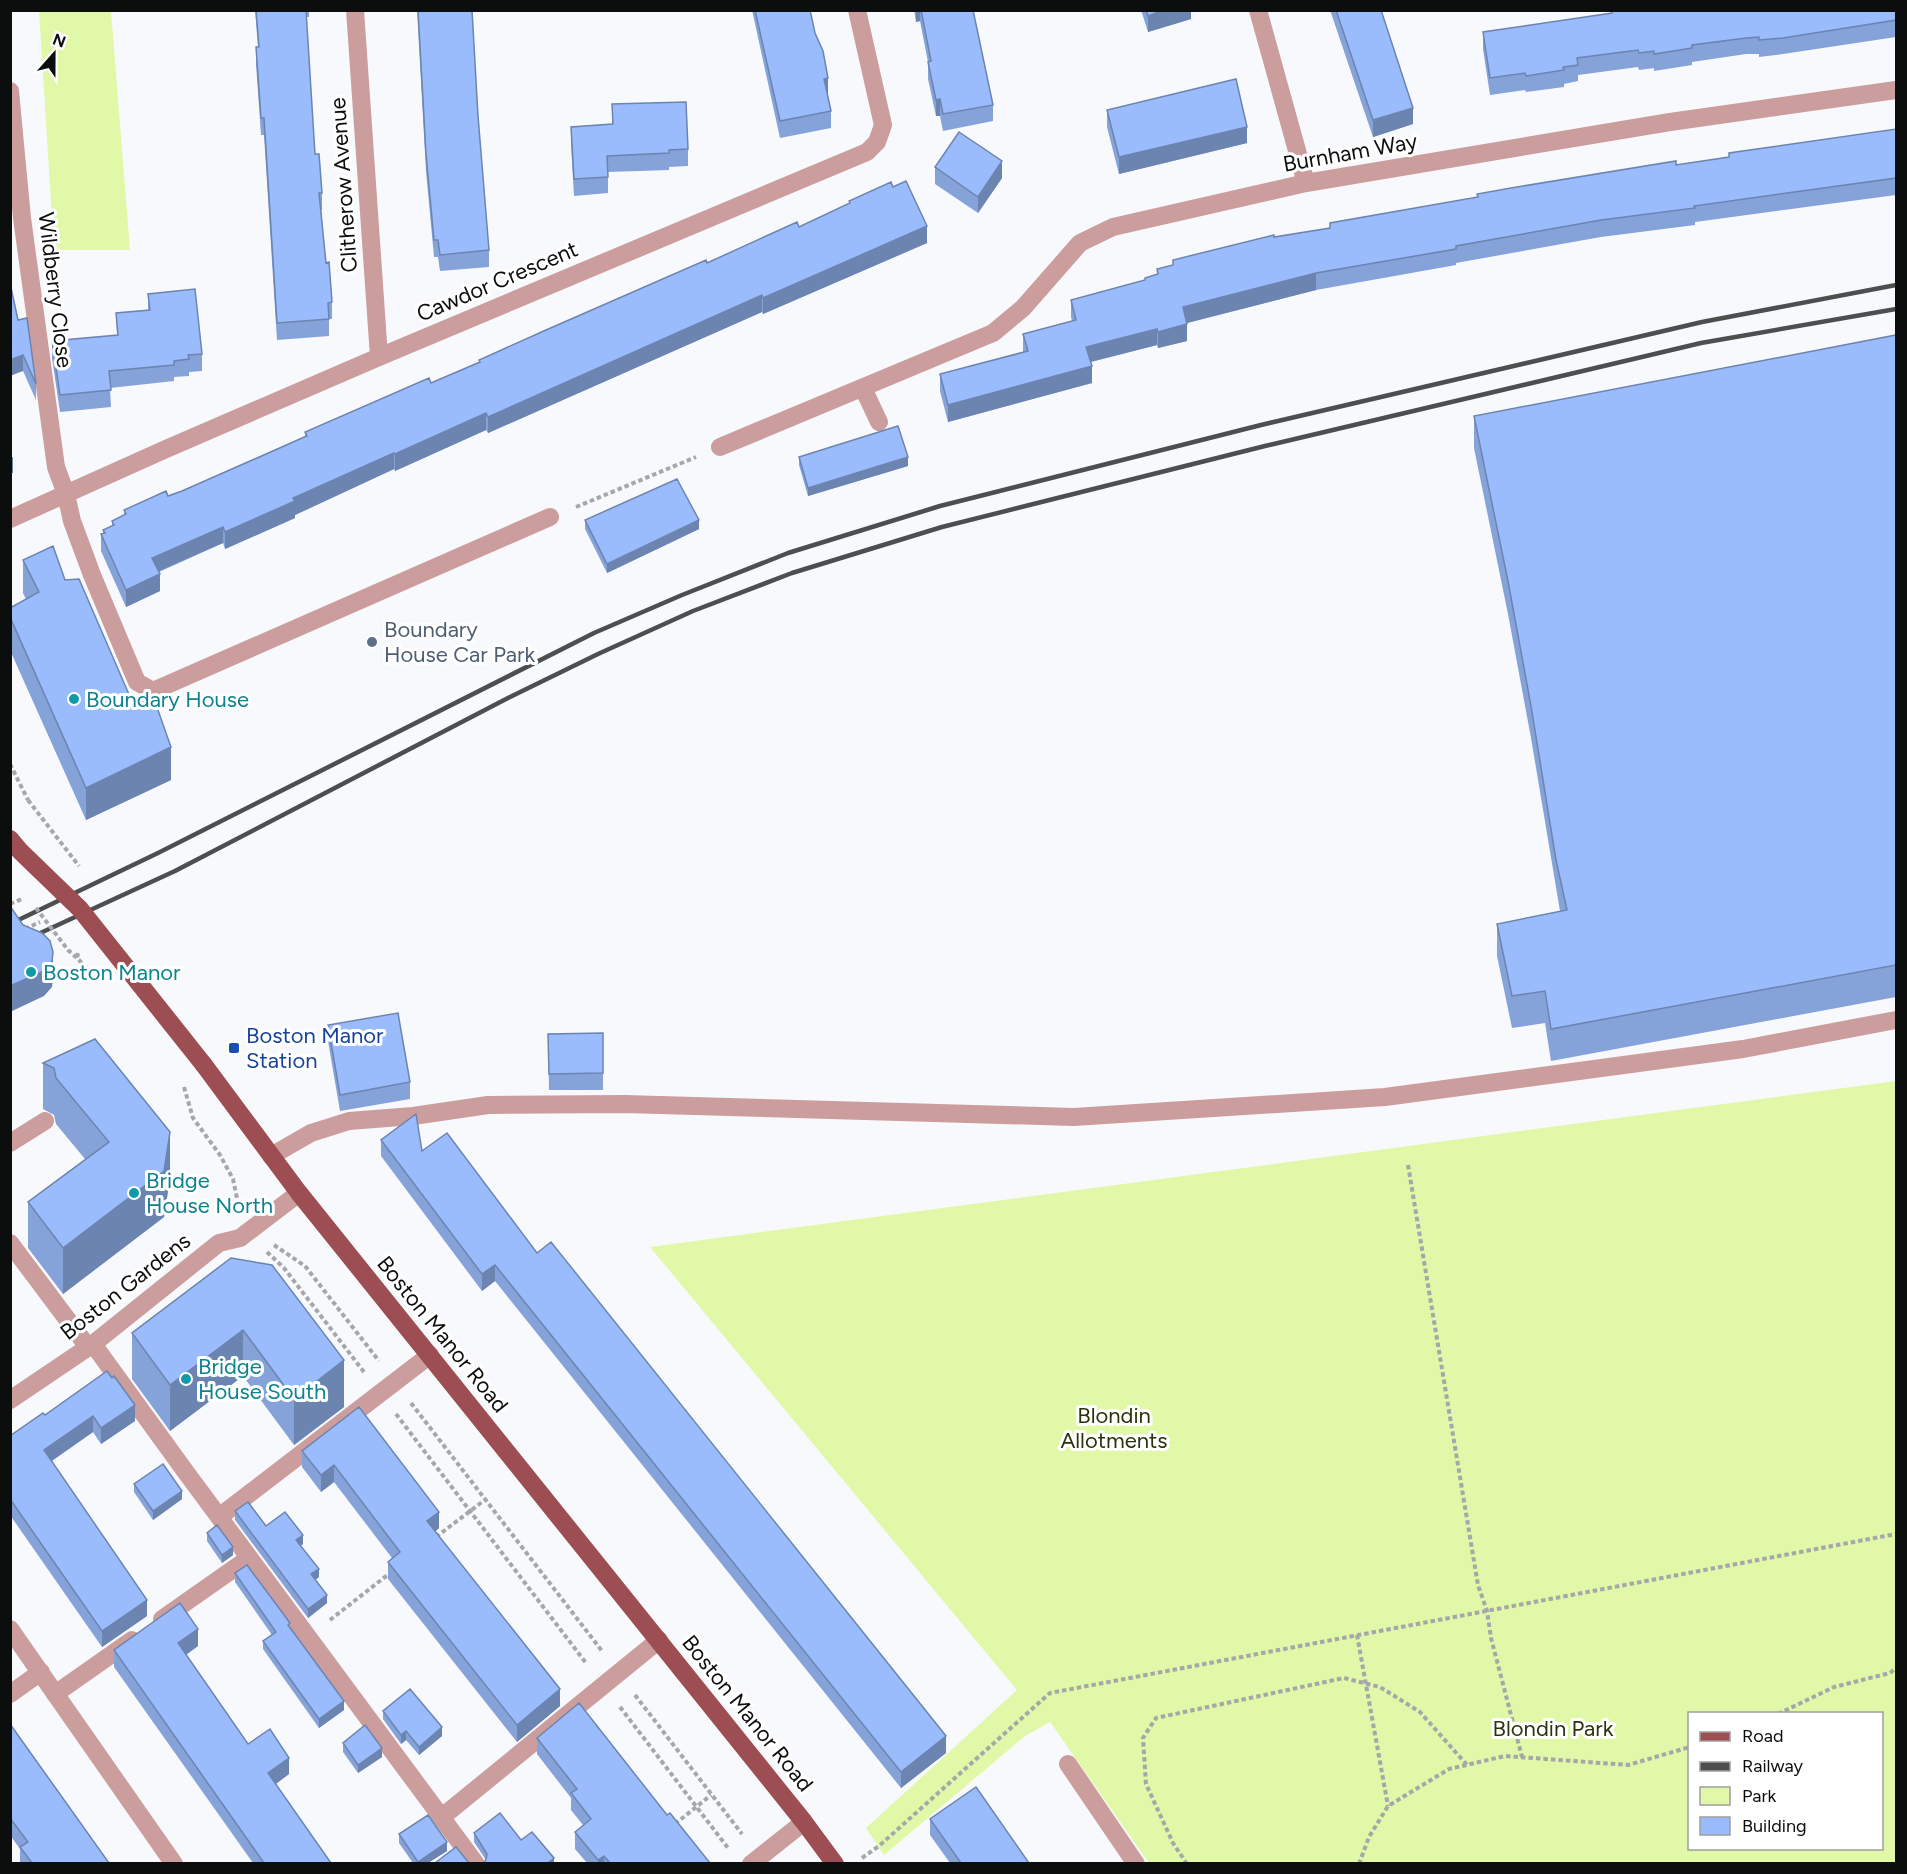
<svg xmlns="http://www.w3.org/2000/svg" width="1907" height="1874" font-family="Figtree,sans-serif">
<rect width="100%" height="100%" fill="#f8f9fc"/>
<path fill="#e0f8a7" fill-rule="evenodd" d="M39,11h72l19,239h-76z
M1896,1081v782h-747l-99,-141 -25,14 -141,119 -18,-27 151,-138 -367,-443zM1690,1714h192v134h-192z"/>
<g fill="none" stroke-linecap="round" stroke-linejoin="round">
<path stroke="#a6a7a9" stroke-width="4" stroke-dasharray="4.5 3" stroke-linecap="butt" d="M576,507l120,-50
M10,764l18,36
M10,904l12,-5
M25,929l15,-7
M78,953l-1,5 18,19
M184,1087l9,31 27,37 13,24 5,24 2,3
M1408,1165l70,420 9,26 4,27 31,119
M274,1245l31,21 74,95
M267,1252l17,16 80,104
M411,1403l191,248
M396,1414l190,249
M436,1537l50,-38
M330,1620l60,-47
M1357,1635l31,171
M635,1695l107,139
M620,1707l108,141
M1778,1714l56,-27 56,-14 6,-5
M675,1824l36,-29
M862,1858l17,-12 171,-153 846,-159
M1187,1864l-14,-21 -27,-59 -3,-46 13,-20 188,-40 36,9 40,25 47,53
M1359,1864l10,-27 19,-31 61,-37 56,-13 123,9 62,-18"/>
<path stroke="#cb9d9d" stroke-width="18" d="M355,10l24,347
M1258,10l48,173
M10,91l12,127 34,249 10,27 6,27 20,54 45,107 16,9 397,-174
M863,388l16,34
M720,447l273,-114 30,-25 57,-65 33,-16 193,-44 364,-61 226,-32
M10,519l156,-70 213,-92 488,-205 10,-10 6,-17 -26,-115
M10,1143l35,-22
M271,1156l40,-23 38,-12 64,-5 75,-11 137,-1 449,13 311,-20 358,-48 153,-29
M10,1243l78,104
M93,1344l92,127 291,393
M10,1400l83,-56 126,-101 21,-5 59,-45
M219,1517l211,-162
M162,1619l87,-61
M10,1629l164,235
M10,1694l31,-22
M55,1694l77,-54
M1068,1764l68,100
M442,1817l217,-177
M751,1864l53,-42"/>
<path stroke="#9c4e52" stroke-width="18" d="M204,1065l95,128 505,629 31,42"/>
<path stroke="#4d4e4e" stroke-width="4.5" d="M10,924l148,-71 436,-220 88,-38 106,-42 152,-47 321,-81 441,-103 194,-37
M10,947l165,-76 333,-173 90,-44 95,-43 99,-38 150,-46 323,-81 436,-103 195,-34"/>
<path stroke="#a6a7a9" stroke-width="4" stroke-dasharray="4.5 3" stroke-linecap="butt" d="M28,800l51,66
M36,908l32,42 9,8"/>
<path stroke="#9c4e52" stroke-width="18" d="M10,839l10,12 60,58 124,156"/>
</g>
<path fill="#85a2d9" d="M255,10h54v7h-3l9,137 7,39v17h-1l5,53 6,39v17h-3v17l-52,4 -13,-205h-3l-5,-71v-17h2z
M417,10h55l6,106 11,134v17l-49,4 -2,-14h-4l-8,-86z
M752,10h58l18,85 3,16v17l-51,10z
M914,10h59l20,95v16l-50,10 -3,-15h-4l-8,-37v-17l-8,-41 -4,1z
M1141,10h50v9l-43,13z
M1330,10h51l32,114 -40,13z
M1896,10v27l-113,17 -24,3v-3h-13l-54,8v3l-38,6v-3l-15,2 -1,-3 -60,8v6l-14,3v3l-38,5 -1,-2 -35,5 -7,-46v-17z
M612,104l76,45v17l-19,1v3l-61,2v21l-34,3 -3,-52v-17l41,-3z
M1107,110l140,33 -128,31 -12,-47z
M1896,129v66l-201,27v3l-94,12 -145,26v2l-140,25 -129,33v18l-29,7 -1,-3 -66,17 1,21 -144,39 -8,-31v-17l83,-22v-18l49,-13 -1,-4v-17l74,-20v-2l12,-3v-6l117,-32 56,-9v-5l147,-26v-3l252,-37z
M935,167l67,11 -24,35 -43,-29z
M893,187l34,56 -164,71 -1,-2 -274,121 -2,-3 -91,41 -1,-2 -99,46v3l-70,31 -2,-6 -64,29 1,19 -34,16 -25,-56v-17l2,-1v-3l9,-4v-5l12,-5v-6l58,-19 123,-55v-4l126,-49 48,-20v-3l228,-97 92,-36 50,-23v-3z
M148,294l54,60v17l-13,1v4l-15,1v4l-64,7 1,19 -51,5 -8,-54v-17l65,-6 -1,-22 32,-3z
M18,320l18,64v16l-13,-29z
M1896,335v662l-345,64 -6,-38 -33,5 -15,-72v-32l63,-13 -29,-173 -23,-124 -34,-166v-32z
M799,457l109,9 -100,30 -9,-31z
M585,520l114,9 -92,44 -22,-44z
M23,560l42,20 69,126 37,74 -85,40 -76,-170v-42l16,-9 -3,-6z
M328,1025l82,57v17l-70,12 -12,-70z
M603,1033v57h-54l-1,-56z
M95,1039l75,139 -6,39 -101,77 -35,-46v-46l57,-43 -29,-35 -2,-9 -11,-6v-46z
M381,1140l41,11 115,102 409,500 -45,35 -406,-507 -13,10 -101,-135z
M231,1258l113,149 -50,38 -51,-69 -73,55 -38,-52v-46z
M107,1371l28,50 -34,23 -8,-12 -41,29 95,155 -45,31 -92,-132v-79l35,-21z
M359,1407l80,121 -4,4 125,174 -43,36 -129,-163v-17l4,-4 -58,-76 -13,10 -19,-25v-16z
M134,1484l48,15 -29,21 -19,-28z
M235,1511l68,33 -3,2 19,31 -4,3 12,23 -19,15 -73,-98z
M207,1533l26,22 -11,8 -15,-22z
M235,1573l55,54 54,83 -25,18 -56,-79v-8l9,-6 -37,-53z
M198,1646l-12,9 62,89 41,30 -14,10 56,79h-78l-139,-196v-17z
M383,1711l59,25 -23,19 -13,-15 -5,4 -18,-25z
M10,1724l99,139h-89v-14l-10,-14z
M537,1738l130,77 43,48h-123l-12,-14v-17l8,-7 -12,-15v-12l-34,-44z
M343,1743l39,14 -24,16 -15,-21z
M930,1819l99,44h-79l-20,-28z
M474,1833l47,7 33,23 -68,-3 -12,-18z
M399,1834l48,17 -19,12h-15l-14,-20z"/>
<path fill="#6c84b0" d="M916,10h4v11l-4,1z
M1164,10h27v9l-43,13v-16z
M828,78v17l-4,1v-17z
M940,99v17h-4v-16z
M1413,108v16l-40,13v-17z
M1247,127v16l-128,31v-17z
M1002,161v17l-24,35v-16z
M927,226v17l-164,71v-16z
M1316,273v17l-133,34v-17z
M762,295v17l-274,121v-16z
M1187,324v17l-29,7v-16z
M1157,329v16l-71,18v-16z
M23,355v16l-13,5v-16z
M1092,366v17l-144,39v-17z
M486,413v17l-91,41v-17z
M394,453v16l-99,46v3l-70,31v-17l68,-34z
M10,457h3v16l-3,1z
M908,457v9l-100,30v-8z
M699,520v9l-92,44v-9z
M223,527v16l-71,31v-16z
M160,574v17l-34,16v-17z
M171,747v33l-85,40v-32z
M53,952v26l-1,9 -8,9 -34,16v-26z
M170,1132v46l-6,39 -101,77v-46z
M495,1265v16l-13,10v-17z
M243,1330v46l-73,55v-46z
M344,1360v47l-50,38v-46z
M135,1405v16l-34,23v-16z
M93,1416v16l-49,34v-16z
M334,1465v17l-13,10v-17z
M182,1491v8l-29,21v-9z
M439,1512v16l-12,10v-17z
M303,1535v9l-7,5v-9z
M233,1547v8l-11,8v-8z
M319,1569v8l-8,6v-9z
M327,1595v8l-19,15v-9z
M147,1600v16l-45,31v-16z
M198,1629v17l-20,14v-17z
M560,1689v17l-43,36v-17z
M344,1701v9l-25,18v-9z
M442,1727v9l-23,19v-8z
M406,1731v9l-5,4v-9z
M946,1736v17l-45,35v-16z
M382,1748v9l-24,16v-8z
M289,1758v16l-21,16v-17z
M447,1842v9l-19,12h-10v-1z
M604,1856v7h-6v-3z
M554,1858v5h-6z"/>
<path fill="#9bbcfc" stroke="#6c84b0" stroke-width="1.5" d="M256,10h50l9,144h4l3,39h-3l7,70 3,-1 3,40 -4,1 1,16 -52,4 -13,-205h-3l-5,-71h3z
M418,10h54l6,106 11,134 -49,5 -2,-15h-4l-8,-86z
M755,10h55l5,23 8,18 5,27 -4,1 7,32 -51,10z
M921,10h52l20,95 -50,9 -3,-15 -4,1 -8,-38 3,-1z
M1146,10h18l-16,6z
M1336,10h45l32,98 -40,12z
M1612,10h284v10l-113,18 -24,2v-3l-13,1 -54,7v3l-38,6v-3l-15,2 -1,-3 -61,8 1,7 -15,2 1,3 -38,6 -1,-3 -35,5 -7,-46 129,-19z
M1236,79l11,48 -128,30 -12,-47z
M686,102l2,47 -19,1v3l-62,3 1,21 -34,2 -3,-52 42,-3 -1,-20z
M1896,129v49l-202,28 1,2 -94,12 -145,26v3l-140,24 -133,34 4,17 -29,8 -1,-3 -71,18 6,19 -144,39 -8,-31 88,-23 -5,-17 53,-14 -5,-20 74,-20v-2l13,-4 -1,-5 16,-4v-5l101,-25v2l56,-9v-5l148,-26 -1,-3 34,-6 165,-27v4l53,-8v-4z
M959,132l43,29 -24,36 -43,-30z
M906,181l21,45 -164,72 -1,-3 -274,122 -2,-4 -91,41 -1,-1 -101,45 2,3 -70,31 -2,-5 -71,31 8,16 -34,16 -25,-56 4,-1 -2,-3 11,-5 -2,-4 14,-7 -2,-4 42,-19 2,5 14,-5 125,-55 -2,-4 124,-54 2,5 49,-21 -1,-2 67,-30 160,-70 1,3 90,-41 2,5 51,-24 -1,-2 42,-19 2,5z
M10,283l8,37 9,-2 9,66 -13,-29 -13,5z
M195,289l7,65 -14,1 1,4 -15,2v4l-65,6 2,19 -51,5 -8,-54 66,-6 -2,-22 34,-3 -2,-16z
M1896,335v630l-345,64 -6,-38 -33,5 -15,-72 70,-14 -11,-50 -25,-154 -23,-125 -34,-165z
M898,426l10,31 -100,31 -9,-31z
M677,479l22,41 -92,44 -22,-44z
M53,546l12,34 14,-1 55,127 19,-10 18,51 -85,41 -76,-171v-9l29,-16 -16,-32z
M10,906l13,19 19,8 8,8 3,11 -1,9 -8,10 -34,15z
M398,1013l12,69 -70,13 -12,-70z
M603,1033v40l-54,1 -1,-40z
M95,1039l75,93 -6,39 -101,77 -35,-46 81,-60 -53,-64 -2,-10 -11,-5z
M416,1114l6,37 25,-18 90,120 14,-11 395,494 -45,36 -406,-507 -13,9 -101,-134z
M231,1258l41,7 72,95 -50,39 -51,-69 -73,55 -38,-52z
M107,1371l5,7 2,-2 21,29 -34,23 -8,-12 -49,34 103,150 -45,31 -92,-132v-63l33,-23 2,2z
M359,1407l80,105 -12,9 133,168 -43,36 -129,-163 12,-10 -66,-87 -13,10 -19,-24z
M163,1464l19,27 -29,20 -19,-27z
M248,1502l18,24 19,-14 18,23 -7,5 23,29 -8,5 16,21 -19,14 -73,-98z
M217,1525l16,22 -11,8 -15,-22z
M247,1565l43,58 -2,2 56,76 -25,18 -56,-78 13,-9 -41,-59z
M180,1603l18,26 -20,14 70,101 22,-15 19,29 -21,15 63,90h-67l-150,-213z
M410,1689l32,38 -23,20 -13,-16 -5,4 -18,-24z
M579,1703l88,112 3,-2 40,50h-100l-6,-7 -6,4 -23,-28 16,-13 -20,-26 6,-4 -40,-51z
M10,1724l99,139h-77l-12,-16 8,-5 -18,-24z
M365,1725l17,23 -24,17 -15,-22z
M976,1787l53,76h-68l-31,-44z
M500,1813l21,27 11,-8 22,26 -6,5h-64l2,-4 1,-5 -13,-21z
M428,1815l19,27 -29,20 -19,-28z
M456,1847l13,16h-34z"/>
<circle fill="#5c6f8a" stroke="#fff" stroke-width="2" cx="372" cy="642" r="6"/>
<g fill="#0f9aa8" stroke="#fff" stroke-width="2">
<circle cx="74" cy="699" r="6"/>
<circle cx="31" cy="972" r="6"/>
<circle cx="134" cy="1193" r="6"/>
<circle cx="186" cy="1379" r="6"/>
</g>
<rect fill="#1a4fb4" stroke="#fff" stroke-width="2" x="228" y="1042" width="12" height="12" rx="3"/>
<g text-anchor="middle" stroke-width="6" stroke-linejoin="round" paint-order="stroke">
<g font-size="22" fill="#0c0d0d" stroke="#fff">
<text transform="translate(1350 152) rotate(-10)" y="8">Burnham Way</text>
<text transform="translate(343 185) rotate(-94)" y="8">Clitherow Avenue</text>
<text transform="translate(497 281) rotate(-23)" y="8">Cawdor Crescent</text>
<text transform="translate(56 290) rotate(83)" y="8">Wildberry Close</text>
<text transform="translate(125 1286) rotate(-38)" y="8">Boston Gardens</text>
<text transform="translate(443 1334) rotate(51)" y="8">Boston Manor Road</text>
<text transform="translate(748 1713) rotate(51)" y="8">Boston Manor Road</text>
</g>
<g font-size="22" fill="#4e5e75" stroke="#fff" text-anchor="start">
<text x="384" y="637">Boundary<tspan x="384" dy="25">House Car Park</tspan></text>
</g>
<g font-size="22" fill="#0d838f" stroke="#fff" text-anchor="start">
<text x="86" y="707">Boundary House</text>
<text x="43" y="980">Boston Manor</text>
<text x="146" y="1188">Bridge<tspan x="146" dy="25">House North</tspan></text>
<text x="198" y="1374">Bridge<tspan x="198" dy="25">House South</tspan></text>
</g>
<g font-size="22" fill="#164399" stroke="#fff" text-anchor="start">
<text x="246" y="1043">Boston Manor<tspan x="246" dy="25">Station</tspan></text>
</g>
<g font-size="22" fill="#2a330c" stroke="#fff">
<text x="1114" y="1423">Blondin<tspan x="1114" dy="25">Allotments</tspan></text>
<text x="1553" y="1736">Blondin Park</text>
</g>
</g>
<rect width="1907" height="1874" fill="none" stroke="#0c0d0d" stroke-width="24"/>
<rect x="1688" y="1712" width="195" height="138" fill="#ffffff" stroke="#9e9e9e" stroke-width="1.5"/>
<rect x="1700" y="1732" width="30" height="9" fill="#9c4e52" stroke="#9e9e9e" stroke-width="1.5"/>
<text x="1742" y="1742" font-size="18" fill="#0c0d0d">Road</text>
<rect x="1700" y="1762" width="30" height="9" fill="#4d4e4e" stroke="#9e9e9e" stroke-width="1.5"/>
<text x="1742" y="1772" font-size="18" fill="#0c0d0d">Railway</text>
<rect x="1700" y="1787" width="30" height="18" fill="#e0f8a7" stroke="#9e9e9e" stroke-width="1.5"/>
<text x="1742" y="1802" font-size="18" fill="#0c0d0d">Park</text>
<rect x="1700" y="1817" width="30" height="18" fill="#9bbcfc" stroke="#9e9e9e" stroke-width="1.5"/>
<text x="1742" y="1832" font-size="18" fill="#0c0d0d">Building</text>
<g transform="translate(54 54) rotate(21)" stroke="#ffffff" stroke-width="4.5" paint-order="stroke">
<path d="M0-4.5L10 22L0 15L-10 22Z" fill="#0c0d0d"/>
<text y="-9" font-size="16" font-weight="bold" text-anchor="middle" fill="#0c0d0d">N</text>
</g>
</svg>
